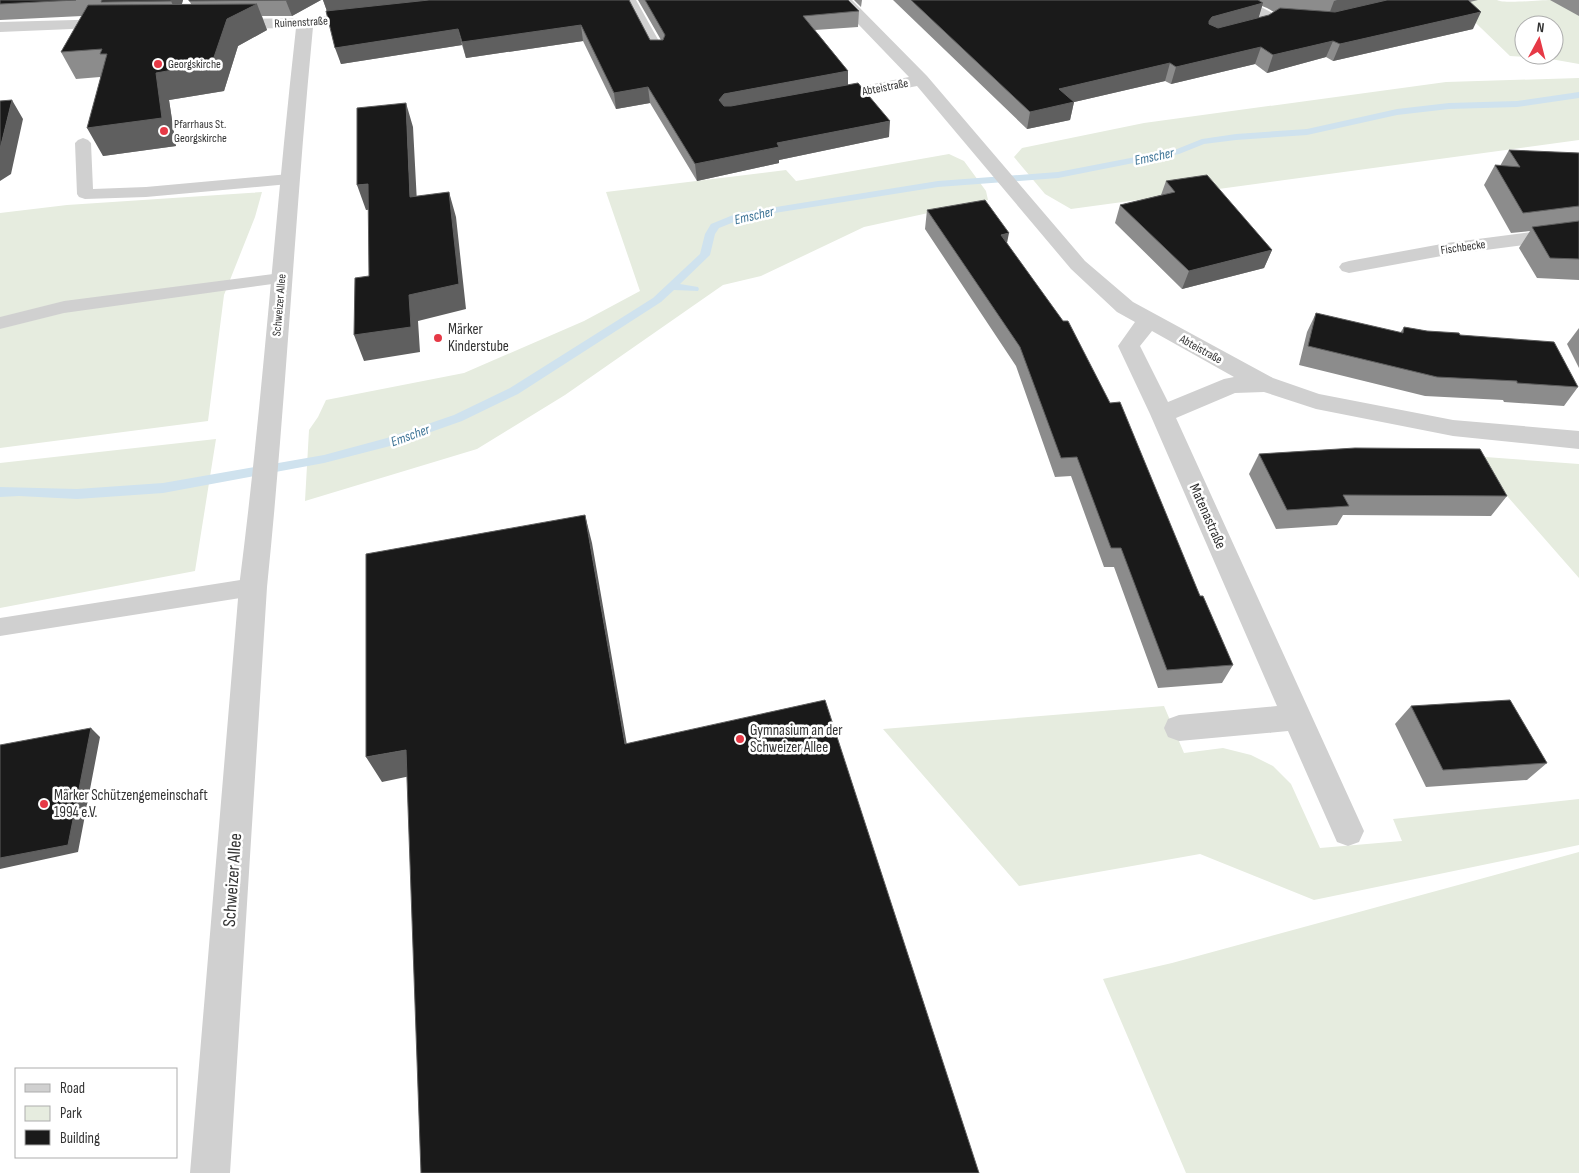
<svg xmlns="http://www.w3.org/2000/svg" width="1579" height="1173" font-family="'Sofia Sans Condensed',sans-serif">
<rect width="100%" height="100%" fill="#fff"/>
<path fill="#e6ecdf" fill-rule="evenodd" d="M1452,0h45c7,4 42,0 54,0 9,1 20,10 28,14v50l-34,-6 -35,-2zM1524,25h30v30h-30z
M1579,78v62l-508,69 -26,-15 -31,-37 8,-9 122,-25 302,-41z
M949,154l15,7 22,30 2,9 -124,27 -103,49 -38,9 -158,110 -88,54 -172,52 4,-71 9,-13 8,-17 138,-27 120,-52 56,-30 -34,-99 180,-22 10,11z
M262,192l-7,25 -31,78 -16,126 -208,27v-235l67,-8z
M216,439l-21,132 -195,37v-145z
M1472,456l107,8v114z
M1164,706l20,47 39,-5 28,7 22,11 18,18 29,64 82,-7 -9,-22 186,-20v46l-265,55 -114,-46 -181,32 -136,-157z
M1579,852v321h-393l-83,-194 69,-16z"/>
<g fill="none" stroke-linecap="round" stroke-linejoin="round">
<path fill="#cfe2ee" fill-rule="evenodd" d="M1579,92v6l-62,9 -68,2 -52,6 -90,20 -71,5 -32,4 -25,10 -121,24 -120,9 -194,31 -25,10 -4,6 -5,21 -30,29 18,3 1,2 -1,2 -24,-1 -13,12 -143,92 -56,27 -68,24 -70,18 -161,30 -86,6 -58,-3 -19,1v-10l77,2 86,-6 161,-28 63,-17 67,-23 56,-27 143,-90 47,-44 5,-20 6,-10 27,-11 200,-32 120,-9 119,-23 25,-10 34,-5 71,-5 90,-20 52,-6 68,-2z"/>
<path fill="#d0d0d0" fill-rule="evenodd" d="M624,0h12l29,52 -2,3h-10z
M83,138l5,2 3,3 2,46 53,-2 143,-13 6,2 2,3 -2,3 -6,2 -143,13 -61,2 -6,-2 -2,-3 -2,-51 3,-3z
M281,273l6,1 3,4 -3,4 -223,31 -64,16v-12l64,-16z
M253,578l8,3 3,6 -3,6 -8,3 -253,40v-18z"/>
<path fill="#d0d0d0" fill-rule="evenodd" d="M835,0h17l75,76 158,185 48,41 140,76 46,16 134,26 126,11v18l-126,-13 -137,-27 -52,-17 -29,1 -59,25 188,413 -5,11 -11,4 -11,-4 -49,-111 -109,10 -11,-4 -4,-9 4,-9 11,-4 98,-9 -127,-292 -32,-68 17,-24 -18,-10 -46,-43 -154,-183 -88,17 -6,-1 -3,-4 3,-4 86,-17zM1152,331l82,46 -10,2 -56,23 -28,-56z
M1228,0h20l30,16 2,3 -2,3h-12l-35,-19z
M366,12l6,2 2,3 -2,3 -59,7c-18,186 -27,374 -46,560l-37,586h-40l49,-586c24,-186 36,-373 57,-559l-70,1 -6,-2 -2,-3 2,-3 6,-2 79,-1z
M113,19l6,2 2,3 -2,3 -119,5v-10z
M1579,226v12l-132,17 -98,18 -7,-2 -3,-4 3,-4 7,-2 98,-18z"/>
</g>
<path fill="#8c8c8c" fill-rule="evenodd" d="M0,0h183l-1,4h9l-2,-4h132l-29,16h-30l5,14 -29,16 -14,45 -55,9 7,46 -73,10 -3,-79 -24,2 -15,-27 21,-36 -82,4z
M323,0h306l21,40h11l-23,-40h210l11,11 -1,16 -43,3 33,41v14l41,52 -110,23v3l-82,18 -47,-78 -34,6 -33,-68 -117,17 -4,-13 -121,19 -14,-53z
M854,0h8l-1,7z
M893,0h585l-8,2 3,27 -140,32 -7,-4 -59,16 -12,-9 -84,20 -6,-3 -91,21 -4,18 -43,9zM1262,6l5,2 7,4 -5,3 -11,3z
M1550,0h29v16z
M1509,150l70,3v127l-42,-2 -18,-30 11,-17 -19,2 -27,-48 11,-20 5,1z
M1166,181l106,69 -8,18 -82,21 -67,-66 5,-18 41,-10z
M927,210l80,33 193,353 33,69 -11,18 -64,5 -44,-121h-10l-33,-91 -16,1 -39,-111 -91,-137z
M1316,313l84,20 4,-6 23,4 33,4 118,52 -14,19 -60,-4 -1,-2 -78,-4 -126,-31 8,-33z
M1579,328v40l-12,-24z
M1259,454l248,42 -16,20 -148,-1 -6,10 -61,4 -27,-55z
M1411,706l136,57 -20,17 -101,7 -31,-63z"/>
<path fill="#5f5f5f" d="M171,0h12l-5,16 -7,-15z
M287,0h34l-29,16 -6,-15z
M323,0h129l-124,14z
M1337,0h53l-62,17 6,-16z
M1263,3l-5,17 -51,14 2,-13 3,-4z
M257,4l10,26 -29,16 -14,45 -55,9 7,46 -73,10 -16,-28 69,-55 71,-54z
M1481,12l-8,17 -140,32 7,-17z
M581,25l2,16 -117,17 -4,-16z
M458,29l4,16 -121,19 -6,-16z
M1333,41l-7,16 -59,16 6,-18z
M1261,47l-6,17 -84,20 5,-17z
M1170,63l-5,18 -95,22 4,-1 -4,18 -43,9 3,-17 29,-23z
M848,71v16l-123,23 -6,-10 5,-6z
M648,87l2,16 -34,6 -2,-16z
M12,100l11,19 -12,55 -11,7v-32z
M406,103l7,24 5,95 -8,-25z
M890,121l-1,16 -110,23v3l-82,18 -2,-17 82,-21z
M368,184l8,25 -10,1 -9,-25z
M449,192l7,25 10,92 -48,12 2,31 -56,9 -10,-26 55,-40z
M1009,233l-4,20 -4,-18z
M1272,250l-8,18 -82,21 7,-18z
M585,515l7,28 39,225 -6,-24z
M91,728l9,9 -22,115 -78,17v-11z
M406,750l14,24 -38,8 -16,-25z"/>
<path fill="#1a1a1a" stroke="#5f5f5f" d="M0,0h76l-76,4z
M102,0h69v1l-70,1z
M189,0h98l-98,1z
M429,0h200l21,40h13l2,-5 -20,-35h203l11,11 -56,5 45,55 -124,23 -5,6 5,6h7l127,-23 32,38 -113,22 2,4 -84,17 -47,-77 -34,6 -33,-68 -119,17 -4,-13 -123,19 -9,-37z
M911,0h347l5,3 -51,14 -3,4v3l9,4 51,-13 11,-7 55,4 52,-12h81l13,12 -141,32 -7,-3 -60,14 -12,-8 -85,20 -6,-4 -111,26 15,13 -44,10z
M257,4l-30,15 -15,44 -56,10 6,45 -75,10 20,-74h-7l2,-5 -41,3 27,-47z
M12,100l-12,49v-48z
M406,103l4,94 39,-5 10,92 -50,11 2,32 -57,8 1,-57 14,-2 -1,-92 -11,1v-77z
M1509,150l70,3v53l-56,7 -28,-48 25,2z
M1207,175l65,75 -83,21 -69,-66 55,-13 -9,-11z
M985,200l24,33 -8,2 62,86h5l42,82 10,-1 80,194h3l30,69 -66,5 -46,-122h-10l-34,-91 -16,1 -41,-111 -93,-137z
M1579,221v38l-29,-1 -18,-31z
M1316,313l87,20 1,-6 23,4 32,2 1,2 94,7 24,45 -61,-4v-2l-80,-4 -129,-31z
M1355,448l125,1 27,47 -164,-1 6,11 -62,4 -28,-56z
M585,515l40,229 200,-44 154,473h-558l-15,-423 -40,7v-203z
M1510,700l37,63 -104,7 -32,-64z
M91,728l-23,117 -68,13v-113z"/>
<g fill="#e63946" stroke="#fff" stroke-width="2">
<circle cx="158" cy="64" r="5"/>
<circle cx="164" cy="131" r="5"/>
<circle cx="438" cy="338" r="5"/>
<circle cx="740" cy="739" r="5"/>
<circle cx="44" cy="804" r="5"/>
</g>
<g text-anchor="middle" stroke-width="5" stroke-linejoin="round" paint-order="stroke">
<g font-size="12" fill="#333" stroke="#fff">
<text transform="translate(301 22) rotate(-3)" y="4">Ruinenstraße</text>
<text transform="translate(885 87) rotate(-11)" y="4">Abteistraße</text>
<text transform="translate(1463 247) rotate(-8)" y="4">Fischbecke</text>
<text transform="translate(279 305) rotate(-85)" y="4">Schweizer Allee</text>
<text transform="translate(1201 349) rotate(29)" y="4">Abteistraße</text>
</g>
<g font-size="12" fill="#333" stroke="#fff" text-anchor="start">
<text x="168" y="68">Georgskirche</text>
<text x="174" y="128">Pfarrhaus St.<tspan x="174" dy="14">Georgskirche</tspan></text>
</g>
<g font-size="14" font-style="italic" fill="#3f7597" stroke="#fff">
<text transform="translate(1154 156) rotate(-12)" y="5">Emscher</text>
<text transform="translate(754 215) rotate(-13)" y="5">Emscher</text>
<text transform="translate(410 435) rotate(-20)" y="5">Emscher</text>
</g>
<g font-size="15" fill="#333" stroke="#fff" text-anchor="start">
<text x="448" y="334">Märker<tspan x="448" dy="17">Kinderstube</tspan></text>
<text x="750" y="735">Gymnasium an der<tspan x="750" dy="17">Schweizer Allee</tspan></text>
<text x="54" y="800">Märker Schützengemeinschaft<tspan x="54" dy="17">1994 e.V.</tspan></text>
</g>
<g font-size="15" fill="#333" stroke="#fff">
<text transform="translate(1208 516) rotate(66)" y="5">Matenastraße</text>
</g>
<g font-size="18" fill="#333" stroke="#fff">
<text transform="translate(232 880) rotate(-86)" y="6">Schweizer Allee</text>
</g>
</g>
<rect x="15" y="1068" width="162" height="90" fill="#ffffff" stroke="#adadad"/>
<rect x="25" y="1084" width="25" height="8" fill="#d0d0d0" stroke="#adadad"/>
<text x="60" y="1093" font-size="15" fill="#333333">Road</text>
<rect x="25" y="1106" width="25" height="15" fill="#e6ecdf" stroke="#adadad"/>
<text x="60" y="1118" font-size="15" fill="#333333">Park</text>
<rect x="25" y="1130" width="25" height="15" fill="#1a1a1a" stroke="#adadad"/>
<text x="60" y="1143" font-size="15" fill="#333333">Building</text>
<g transform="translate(1539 40) rotate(7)"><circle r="24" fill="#ffffff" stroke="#adadad"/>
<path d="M0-4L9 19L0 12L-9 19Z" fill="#e63946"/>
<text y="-8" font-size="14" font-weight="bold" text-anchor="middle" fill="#333333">N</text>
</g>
</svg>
